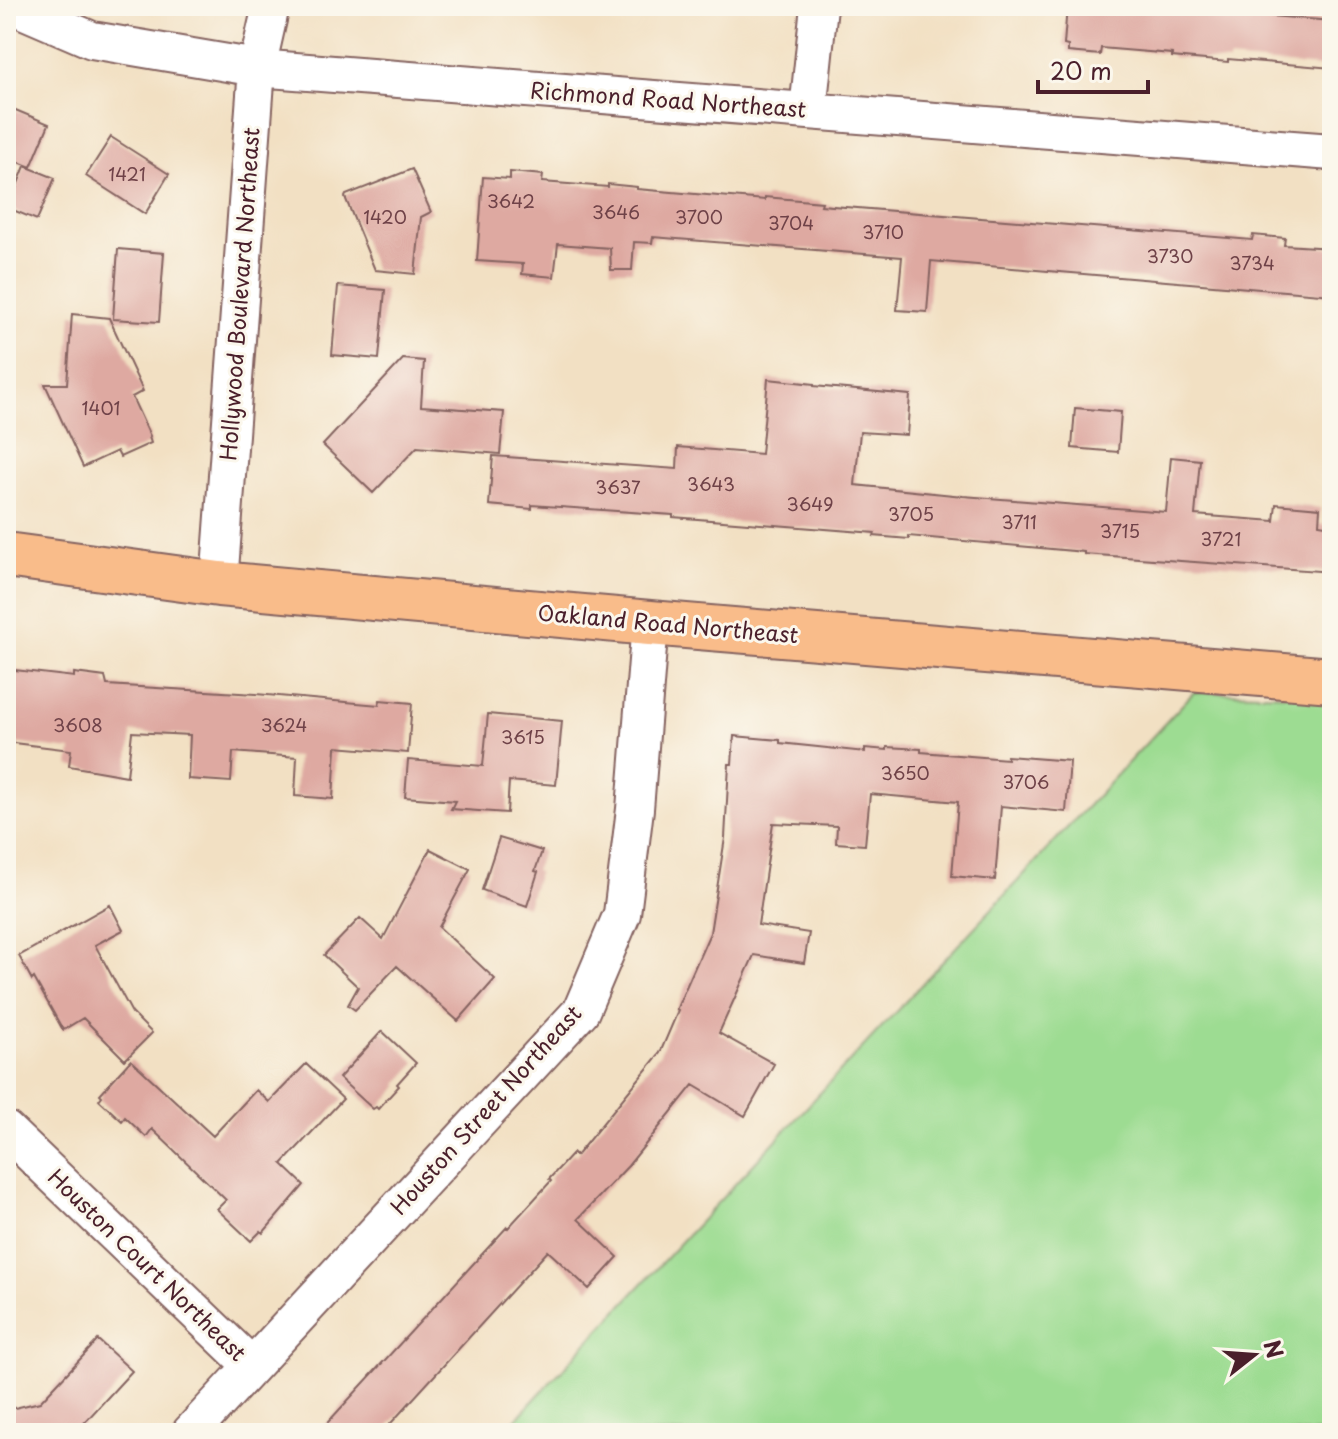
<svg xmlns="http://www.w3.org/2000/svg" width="1338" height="1439" font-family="'Playpen Sans',sans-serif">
<rect width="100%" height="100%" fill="#fbf7ec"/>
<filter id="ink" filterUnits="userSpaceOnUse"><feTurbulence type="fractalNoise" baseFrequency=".0125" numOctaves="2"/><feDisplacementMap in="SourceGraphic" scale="16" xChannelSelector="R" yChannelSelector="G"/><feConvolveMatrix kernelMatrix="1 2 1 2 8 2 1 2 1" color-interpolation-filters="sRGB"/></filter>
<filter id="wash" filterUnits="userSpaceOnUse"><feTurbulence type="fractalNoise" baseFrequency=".006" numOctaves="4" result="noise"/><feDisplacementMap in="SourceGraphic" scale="32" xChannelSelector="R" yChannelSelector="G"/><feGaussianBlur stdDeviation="1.8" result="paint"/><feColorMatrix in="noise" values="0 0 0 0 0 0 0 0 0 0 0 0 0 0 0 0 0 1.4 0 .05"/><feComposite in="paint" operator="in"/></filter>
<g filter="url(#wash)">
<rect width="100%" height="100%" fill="#f2e0c3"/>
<path fill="#9ddc92" stroke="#747e5e" stroke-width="2" d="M1194,692l138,4v737h-829z"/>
<g id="blocks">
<path fill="#dea9a1" d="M1067,6h83l182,15v47l-104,-9v3l-56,-5v-3l-71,-6 -1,7 -32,-3v-6l-4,-1z
M6,106l43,18 -18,43 -25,-10z
M111,137l58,37 -24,40 -59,-38z
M25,166l30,12 -18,42 -29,-12z
M412,169l19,43 -10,5 -6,57 -40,-4 -30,-73 1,-2z
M510,172l33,3 -1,7 66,5v-3l29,3v2l128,11v-3l57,5 -1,3 431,35 1,-5 32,3 -1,7 48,3v47l-401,-34 -4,51 -30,-2 5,-53 -249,-20 -1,6 -18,-1 -2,28h-21l-1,-22 -52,-4 -4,33 -32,-3 1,-10 -46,-3 6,-84 27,2z
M118,249l46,4 -5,69 -46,-3z
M338,286l47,4 -6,69 -47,-4z
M72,314l37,4 34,73 -11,6 18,39 -1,1 2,6 -31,14 -3,-6 -34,16 -38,-83h22z
M403,359l21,2 -3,45 83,6 -4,42 -83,-7 -44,46 -50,-48z
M768,379l46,5v2l96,9 -3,40 -47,-3 -5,53 108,11 203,16 5,-55 29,3 -5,55 79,6 2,-17 44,4 -1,16 13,2v46l-248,-18v-2l-175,-16v3l-35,-3 1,-3 -202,-16v-2l-141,-10v4l-43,-4 4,-49 184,13 1,-22 83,7z
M1075,408l46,4 -3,40 -46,-4z
M6,669l68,8v-4l31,4 2,8 149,9 123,11 1,-5 32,3 -4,50 -72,-6 -3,52 -38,-3 2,-39 -64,-5 -2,30 -43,-3 2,-44 -58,-3 -5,44 -58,-10 2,-16 -65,-8z
M488,714l74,7 -6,64 -47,-4 -2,32 -56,-4 4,-8 -50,-4 3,-37 75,6z
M734,736l46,4v3l85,9v-4l22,2v-3l34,2v3l86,7v-3l63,5 -4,51 -65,-6 -6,74 -43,-4 6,-74 -88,-8 -5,51 -29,-2 1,-17 -64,-3 -15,102 51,8 -5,30 -50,-8 -35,78 55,31 -29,52 -52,-31 -65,81 -50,53 40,38 -29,32 -41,-38 -166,182h-64l189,-206 1,1 43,-47 -2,-2 24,-26 3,3 84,-103 18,-42 -2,-1 34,-77 15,-95 4,-74h3z
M499,838l43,13 -7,20 3,1 -11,34 -45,-16z
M430,849l40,20 -31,58 56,52 -37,42 -61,-55 -42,44 -7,-5 10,-18 -34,-32 36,-37 23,21z
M110,905l13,25 -28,15 37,68 20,20 -27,27 -42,-42 -20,12 -29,-52 -2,2 -13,-24z
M382,1031l34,32 -19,21 2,2 -21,23 -2,-2 -3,2 -34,-31z
M131,1060l82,76 43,-46 13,12 37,-38 37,35 -61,65 22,21 -41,48 -2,-2 -10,10 -34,-32 9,-9 -74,-71 -6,8 -21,-20 -3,4 -23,-21 3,-4 -2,-2z
M98,1340l34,31 -57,62h-69v-23l34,-8z"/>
</g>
</g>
<g filter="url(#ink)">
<use href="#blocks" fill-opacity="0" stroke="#856360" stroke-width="2"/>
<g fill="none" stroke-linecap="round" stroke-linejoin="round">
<g stroke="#856360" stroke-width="40">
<path id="minor" d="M13,6l79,34 165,28 1075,84
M808,111l11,-105
M219,584l38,-516 14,-62
M6,1130l246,236
M190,1433l391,-422 41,-97 13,-105 15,-186"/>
</g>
<g stroke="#856360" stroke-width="48">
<path id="major" d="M6,555l213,29 431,39 682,57"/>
</g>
<use href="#minor" stroke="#fff" stroke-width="36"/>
<use href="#major" stroke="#f9bc8a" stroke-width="44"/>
</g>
</g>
<g text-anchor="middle" stroke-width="6" stroke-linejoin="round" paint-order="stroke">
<g font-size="18" fill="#6f4248">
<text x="127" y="181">1421</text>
<text x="511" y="208">3642</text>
<text x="616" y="219">3646</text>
<text x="385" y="224">1420</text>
<text x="699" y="224">3700</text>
<text x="791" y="230">3704</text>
<text x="883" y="239">3710</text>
<text x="1170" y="263">3730</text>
<text x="1252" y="270">3734</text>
<text x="101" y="415">1401</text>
<text x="711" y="491">3643</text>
<text x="618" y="494">3637</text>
<text x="810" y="511">3649</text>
<text x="911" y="521">3705</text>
<text x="1019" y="529">3711</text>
<text x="1120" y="538">3715</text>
<text x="1221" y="546">3721</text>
<text x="78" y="732">3608</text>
<text x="284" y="732">3624</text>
<text x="523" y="744">3615</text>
<text x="905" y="780">3650</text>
<text x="1026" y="789">3706</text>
</g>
<g font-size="22" fill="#4a1f2b" stroke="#fbf7ec">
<text transform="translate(668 100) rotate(4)" y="8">Richmond Road Northeast</text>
<text transform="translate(240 294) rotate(-86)" y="8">Hollywood Boulevard Northeast</text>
<text transform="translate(668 624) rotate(5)" y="8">Oakland Road Northeast</text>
<text transform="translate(486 1110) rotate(-48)" y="8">Houston Street Northeast</text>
<text transform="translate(147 1265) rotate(44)" y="8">Houston Court Northeast</text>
</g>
</g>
<rect width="1338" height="1439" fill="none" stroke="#fbf7ec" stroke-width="32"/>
<g transform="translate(1254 1355) rotate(73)" stroke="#fbf7ec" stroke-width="6" paint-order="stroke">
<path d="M0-6L14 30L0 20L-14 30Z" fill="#4a1f2b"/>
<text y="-12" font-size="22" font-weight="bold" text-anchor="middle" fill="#4a1f2b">N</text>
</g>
<path d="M1038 80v12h110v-12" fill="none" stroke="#4a1f2b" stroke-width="4"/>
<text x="1050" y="80" font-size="24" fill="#4a1f2b" stroke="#fbf7ec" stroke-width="6" paint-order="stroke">20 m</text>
</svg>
